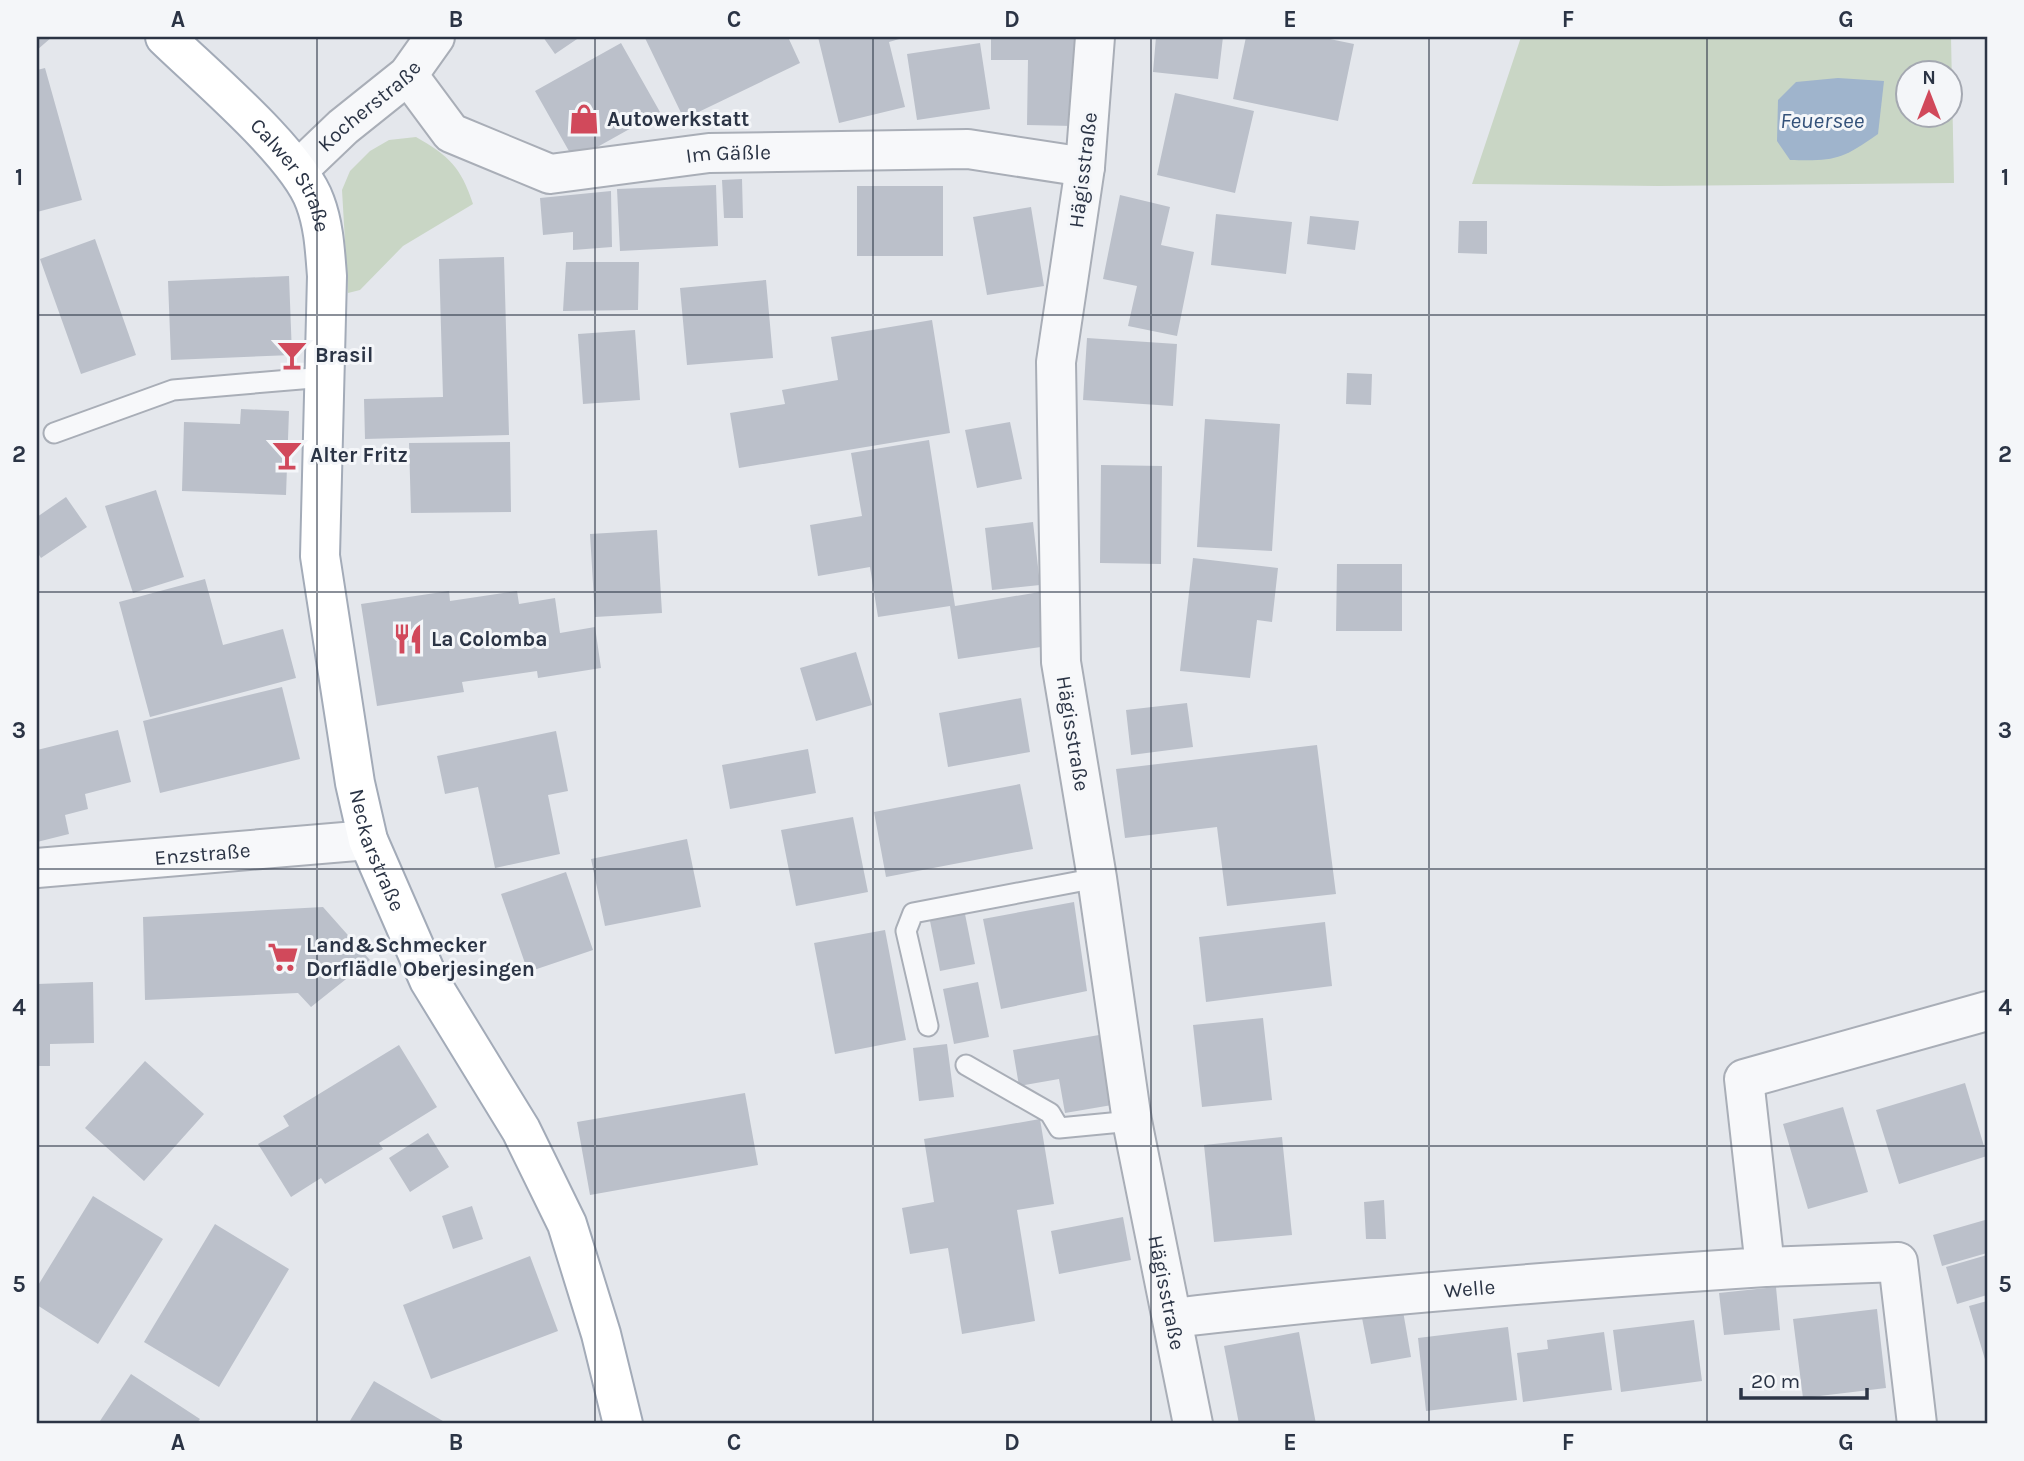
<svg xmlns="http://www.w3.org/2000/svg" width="2024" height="1461" font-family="Karla,sans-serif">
<rect width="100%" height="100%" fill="#e4e7ec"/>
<path fill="#c9d6c5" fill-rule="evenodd" d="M1521,37h430l3,146 -296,3 -186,-2zM1909,74h42v42h-42z
M416,137c33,19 45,30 57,67l-70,42 -43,44 -12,3 -6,-103 8,-19 20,-20 19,-11z"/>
<path fill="#9fb4cc" d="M1838,78l46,3 -6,53c-37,26 -43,27 -88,26l-13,-19 1,-41 18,-18z"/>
<path fill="#bbc0ca" d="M37,37h15l-15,13z
M543,37h37l-25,17z
M648,37h140l12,26 -116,56 -39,-81z
M818,37h88l-17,5 16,65 -66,16z
M991,37h84l-2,89 -46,-1 1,-65h-37z
M1156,37h67l-5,42 -65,-7z
M1246,37h74l34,7 -16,77 -105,-22z
M621,43l39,69 -86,48 -39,-69z
M980,43l10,66 -73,11 -10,-66z
M45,68l37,132 -45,12v-142z
M1175,93l79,18 -19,82 -78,-18z
M742,179l1,39h-19l-2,-38z
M716,185l2,61 -98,5 -3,-62z
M857,186h86v70h-86z
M611,191l1,56 -39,3v-18l-30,3 -3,-37z
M1120,195l50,12 -9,38 33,7 -17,84 -49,-10 9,-40 -34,-7z
M1031,207l13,79 -57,9 -14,-78z
M1216,214l76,8 -6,52 -75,-9z
M1310,216l49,5 -4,29 -48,-6z
M1459,221h28v33l-29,-1z
M95,239l41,116 -55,19 -41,-115z
M504,257l5,178 -144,4 -1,-40 79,-2 -4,-138z
M566,262h73l-1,48 -75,1z
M289,276l3,79 -121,5 -3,-79z
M766,280l7,78 -86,7 -7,-77z
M932,320l18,113 -211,35 -9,-55 55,-9 -3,-14 56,-10 -7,-43z
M635,330l5,70 -57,4 -5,-70z
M1087,338l90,6 -4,62 -90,-6z
M1347,373l25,1 -1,31 -25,-1z
M241,409l48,2 -3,84 -104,-4 2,-69 56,2z
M1205,419l75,5 -8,127 -75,-4z
M1010,422l12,57 -45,9 -12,-58z
M929,440l26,166 85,-14 8,54 -90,13 -8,-53 -72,11 -8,-50 -52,9 -8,-51 52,-9 -11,-63z
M510,442l1,70 -100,1 -2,-70z
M1101,465l61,1 -1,98 -61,-1z
M156,490l28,87 -51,16 -28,-87z
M66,497l21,30 -46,31 -4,-6v-35z
M1033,522l7,63 -48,5 -7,-62z
M657,530l5,83 -67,4 -5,-83z
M1193,558l85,10 -6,54 -15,-2 -7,58 -70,-7z
M1337,564h65v67h-66z
M205,579l18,66 60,-16 13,49 -146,39 -31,-115z
M449,591l1,10 67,-10 2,13 36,-6 5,35 35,-6 6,41 -63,10 -1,-7 -75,11 2,10 -87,14 -16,-102z
M856,652l16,53 -56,16 -16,-53z
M282,687l18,72 -140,34 -17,-72z
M1021,698l9,54 -82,15 -9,-54z
M1187,703l6,44 -62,8 -5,-45z
M118,730l13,52 -46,12 3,15 -23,6 4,19 -32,8v-92z
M556,731l12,60 -20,4 12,59 -65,14 -17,-81 -33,7 -8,-38z
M1317,745l19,149 -109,12 -10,-79 -92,11 -9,-69z
M808,749l8,44 -86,16 -8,-44z
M1020,784l13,65 -147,28 -12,-65z
M853,817l15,75 -72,14 -15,-76z
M687,839l14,68 -96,19 -14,-67z
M566,872l27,78 -65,22 -27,-78z
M1074,902l13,89 -86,18 -18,-90z
M323,907l47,53 -59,47 -13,-14 -153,7 -2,-83z
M964,909l11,55 -35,7 -11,-55z
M1325,922l7,64 -126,16 -7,-65z
M885,930l21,110 -71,14 -21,-111z
M93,982l1,61 -44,1v22h-13v-82z
M978,982l11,55 -35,7 -11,-55z
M1263,1018l9,82 -70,7 -9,-82z
M1099,1035l13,70 -47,8 -6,-34 -40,7 -6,-36z
M947,1044l7,53 -35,4 -6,-53z
M399,1045l38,62 -58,36 4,6 -58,35 -4,-6 -30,19 -33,-53 31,-18 -6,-10z
M145,1061l59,53 -60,67 -59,-53z
M1965,1083l22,73 -88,28 -23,-74z
M745,1093l13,72 -168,30 -13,-73z
M1843,1107l25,85 -60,17 -25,-85z
M1040,1119l14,85 -37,6 18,111 -73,13 -14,-86 -38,6 -8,-46 32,-6 -10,-63z
M428,1133l21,34 -39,25 -21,-34z
M1282,1137l10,98 -78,7 -10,-97z
M93,1196l70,43 -65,105 -61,-39v-18z
M1384,1200l2,39h-20l-2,-37z
M472,1206l11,33 -30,10 -11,-33z
M1123,1217l8,43 -72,14 -8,-43z
M1985,1220l2,33 -45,13 -9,-31z
M215,1224l74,45 -70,118 -75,-45z
M1987,1255v40l-30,9 -11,-37z
M530,1256l28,75 -127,48 -28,-74z
M1776,1287l4,43 -56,5 -5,-42z
M1987,1301v65l-18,-60z
M1877,1309l9,79 -83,10 -10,-79z
M1403,1311l8,46 -40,7 -9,-46z
M1694,1320l8,61 -81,11 -8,-62z
M1508,1327l9,73 -91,11 -8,-73z
M1299,1332l17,92h-77l-15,-78z
M1604,1332l8,58 -89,12 -6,-49 31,-4 -1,-9z
M131,1374l69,45 -4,5h-98z
M374,1381l74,43h-100z"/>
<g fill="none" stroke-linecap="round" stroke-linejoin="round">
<g stroke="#a9aeb7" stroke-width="23">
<path id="lane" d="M54,433l119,-43 152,-13
M928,1026l-22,-95 7,-18 184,-35
M966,1065l84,48 9,15 73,-7"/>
</g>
<g stroke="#a9aeb7" stroke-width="42">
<g id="street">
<path id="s1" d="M1095,37l-10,130 -29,195 5,300 36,216 35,243 61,303"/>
<path id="s2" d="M408,75l43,58 99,41 159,-21 259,-4 117,18"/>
<path id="s3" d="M298,170l45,-43 65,-52 27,-38"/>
<path id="s4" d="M37,868l331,-28"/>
<path d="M1765,1267l133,-5 19,162"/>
<path id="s5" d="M1173,1318c197,-23 394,-38 592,-51l-21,-188 243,-68"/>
</g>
</g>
<g stroke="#a3abb8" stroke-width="42">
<g id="primary">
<path id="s6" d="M165,37c39,38 133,117 150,165 9,24 10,49 12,74l-7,280 35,227 13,57 61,140 92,150 46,94 34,110 22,90"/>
</g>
</g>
<use href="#lane" stroke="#f7f8fa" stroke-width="19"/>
<use href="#street" stroke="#f7f8fa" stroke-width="38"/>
<use href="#primary" stroke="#fff" stroke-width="38"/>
</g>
<path fill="none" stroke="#2b3445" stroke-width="2" stroke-opacity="0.55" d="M317,37v1387M595,37v1387M873,37v1387M1151,37v1387M1429,37v1387M1707,37v1387M37,315h1950M37,592h1950M37,869h1950M37,1146h1950"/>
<defs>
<g id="shop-bare" transform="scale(2.415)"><path d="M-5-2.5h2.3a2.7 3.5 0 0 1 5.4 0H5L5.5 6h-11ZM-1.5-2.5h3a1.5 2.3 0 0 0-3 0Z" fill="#d1495b" stroke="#f4f6f9" stroke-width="2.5" paint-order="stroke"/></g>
<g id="bar-bare" transform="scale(2.415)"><path d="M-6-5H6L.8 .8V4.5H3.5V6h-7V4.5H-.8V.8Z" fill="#d1495b" stroke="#f4f6f9" stroke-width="2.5" paint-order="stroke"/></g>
<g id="restaurant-bare" transform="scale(2.415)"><path d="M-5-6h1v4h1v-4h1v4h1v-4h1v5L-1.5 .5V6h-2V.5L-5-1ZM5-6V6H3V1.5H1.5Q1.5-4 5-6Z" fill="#d1495b" stroke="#f4f6f9" stroke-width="2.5" paint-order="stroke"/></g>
<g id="supermarket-bare" transform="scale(2.415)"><path d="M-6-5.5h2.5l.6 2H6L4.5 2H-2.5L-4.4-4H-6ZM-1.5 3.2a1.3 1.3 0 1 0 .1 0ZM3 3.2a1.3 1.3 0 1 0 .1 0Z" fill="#d1495b" stroke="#f4f6f9" stroke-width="2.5" paint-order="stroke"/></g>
</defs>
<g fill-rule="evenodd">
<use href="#shop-bare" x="584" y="119"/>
<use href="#bar-bare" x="292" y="355"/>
<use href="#bar-bare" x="287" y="455"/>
<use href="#restaurant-bare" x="408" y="639"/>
<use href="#supermarket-bare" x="283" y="957"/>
</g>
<g text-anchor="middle" stroke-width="6" stroke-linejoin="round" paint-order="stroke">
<g font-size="21" fill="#2b3445" stroke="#f4f6f9">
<text dy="7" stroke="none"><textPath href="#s3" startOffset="96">Kocherstraße</textPath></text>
<text dy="7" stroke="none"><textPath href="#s2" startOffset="359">Im Gäßle</textPath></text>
<text transform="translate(1083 170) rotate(-83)" y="7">Hägisstraße</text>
<text dy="7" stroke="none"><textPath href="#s6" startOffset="189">Calwer Straße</textPath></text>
<text dy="7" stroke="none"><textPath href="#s1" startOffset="700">Hägisstraße</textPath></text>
<text dy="7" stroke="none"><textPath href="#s6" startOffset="880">Neckarstraße</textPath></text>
<text dy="7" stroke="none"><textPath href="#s4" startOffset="166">Enzstraße</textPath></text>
<text dy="7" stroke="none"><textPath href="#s5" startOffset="298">Welle</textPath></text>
<text dy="7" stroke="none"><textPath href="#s1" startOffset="1267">Hägisstraße</textPath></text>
</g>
<g font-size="21" font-weight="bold" fill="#2b3445" stroke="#f4f6f9" text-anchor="start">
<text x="607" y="126">Autowerkstatt</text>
<text x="315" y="362">Brasil</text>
<text x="310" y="462">Alter Fritz</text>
<text x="431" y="646">La Colomba</text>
<text x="306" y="952">Land&amp;Schmecker<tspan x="306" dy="24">Dorflädle Oberjesingen</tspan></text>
</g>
<g font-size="23" font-style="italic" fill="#34527a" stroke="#f4f6f9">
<text x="1822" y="128">Feuersee</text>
</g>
</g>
<rect width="2024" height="1461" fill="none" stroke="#f4f6f9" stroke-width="77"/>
<g transform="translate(1929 94)"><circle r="33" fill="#f4f6f9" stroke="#a4a8b1" stroke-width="2"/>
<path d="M0-5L12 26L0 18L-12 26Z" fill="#d1495b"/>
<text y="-10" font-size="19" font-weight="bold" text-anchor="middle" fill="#2b3445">N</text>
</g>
<path d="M1741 1388v10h126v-10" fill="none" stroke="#2b3445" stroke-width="3.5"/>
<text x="1751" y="1388" font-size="21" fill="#2b3445" stroke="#f4f6f9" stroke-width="5" paint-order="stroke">20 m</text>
<rect x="38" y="38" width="1948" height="1384" fill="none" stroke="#2b3445" stroke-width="2.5"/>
<g font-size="23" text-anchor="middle" font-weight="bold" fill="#2b3445">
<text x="178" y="27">A</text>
<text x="456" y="27">B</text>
<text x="734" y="27">C</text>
<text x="1012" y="27">D</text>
<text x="1290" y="27">E</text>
<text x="1568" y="27">F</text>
<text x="1846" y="27">G</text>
<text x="19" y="185">1</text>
<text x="2005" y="185">1</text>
<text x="19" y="462">2</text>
<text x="2005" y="462">2</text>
<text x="19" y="738">3</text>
<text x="2005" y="738">3</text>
<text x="19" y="1015">4</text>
<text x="2005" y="1015">4</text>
<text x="19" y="1292">5</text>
<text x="2005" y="1292">5</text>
<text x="178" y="1450">A</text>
<text x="456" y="1450">B</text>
<text x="734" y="1450">C</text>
<text x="1012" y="1450">D</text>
<text x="1290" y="1450">E</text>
<text x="1568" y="1450">F</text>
<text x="1846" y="1450">G</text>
</g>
</svg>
